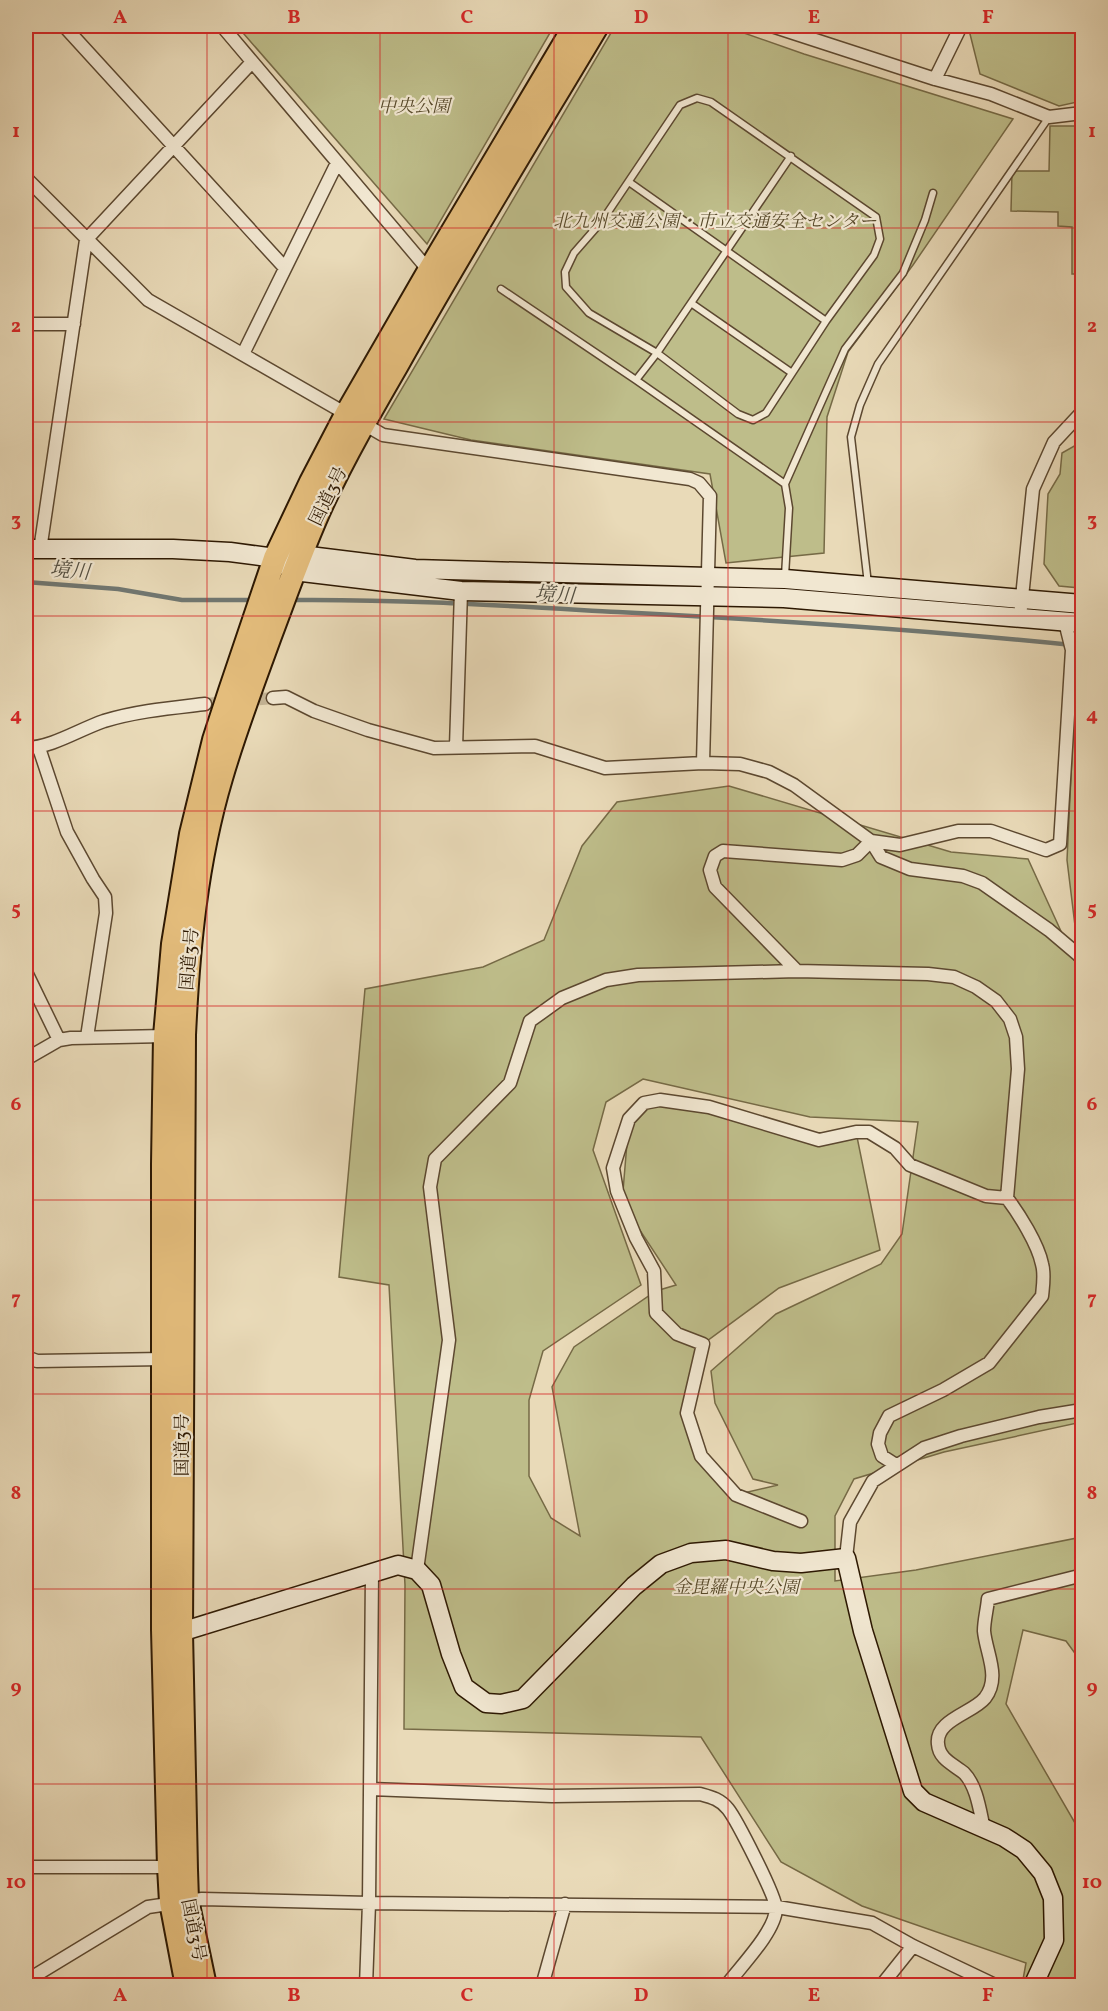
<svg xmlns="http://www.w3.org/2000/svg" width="1108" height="2011" font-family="Vollkorn,'Noto Serif JP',serif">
<rect width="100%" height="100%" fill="#e9dab8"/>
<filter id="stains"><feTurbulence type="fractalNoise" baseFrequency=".00333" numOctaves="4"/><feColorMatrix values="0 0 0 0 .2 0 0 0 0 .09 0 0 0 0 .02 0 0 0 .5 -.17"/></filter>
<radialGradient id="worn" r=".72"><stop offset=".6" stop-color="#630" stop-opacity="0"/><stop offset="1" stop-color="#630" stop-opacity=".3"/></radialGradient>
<path fill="#bebd8a" stroke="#766a46" stroke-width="1.5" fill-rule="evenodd" d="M237,26h317l-127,218z
M615,26h109l80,28 209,65 -100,146 -65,87 -21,65 -3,136 -98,10 -16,-89 -239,-34 -87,-21z
M968,26h114v75l-23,5 -79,-32z
M1050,126h32v148h-10v-47l-14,-1v-14l-47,-1 1,-40h37z
M1082,438v984l-138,30 -90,27 -19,37v65l81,-11 166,-33v126l-16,-22 -43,-11 -17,74 76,131v150h-60l4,-22 -164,-57 -81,-44 -80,-125 -297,-8 1,-144 -16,-300 -50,-8 26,-288 118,-22 61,-27 38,-94 35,-44 112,-16 222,66 77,7 53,116 -14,-115 13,-272 -21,-2 -15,-22 4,-70 12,-20 2,-21 16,-9zM643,1079l167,38 108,5 -16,112 -21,30 -105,50 -65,57 4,32 38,76 25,6 -43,10 -34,-39 -14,-43 16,-69 76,-56 101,-38 -24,-118 -37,8 -159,-40 -31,19 -7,84 54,82 -20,6 -82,56 -22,40 28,149 -29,-18 -22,-42v-76l14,-49 98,-66 -48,-135 13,-48z"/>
<path fill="#9db7bb" stroke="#707771" stroke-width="1.5" d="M1077,292h5v38l-5,-1z"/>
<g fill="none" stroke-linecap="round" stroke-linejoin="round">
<path stroke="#707771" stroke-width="4.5" d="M26,582l92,7 64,11h72
M292,600c109,-1 217,6 326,12 155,8 310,18 464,34"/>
<path stroke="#c3b394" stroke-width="12" stroke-dasharray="12 6" stroke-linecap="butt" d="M205,704l68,-6"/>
<g stroke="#5c4830" stroke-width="9">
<path id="lane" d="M697,98l14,4 165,115 4,22 -6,16 -48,66 -60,92 -13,7 -15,-6 -81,-61 -68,-40 -23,-26 -1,-15 9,-19 28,-32 78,-116z
M629,182l197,139
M501,289l135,91 149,104 4,24 -4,68
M691,303l101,70
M636,380l21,-27 134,-197
M785,484l60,-135 58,-76 22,-53 8,-27
M868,584l-17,-147 9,-32 18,-41 171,-247"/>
</g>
<g stroke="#5c4830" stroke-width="15">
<path id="street" d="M64,26l221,242
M222,26l209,247
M772,26l163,53 56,15 58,23 33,-4
M26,29l3,-3
M935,79l26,-53
M26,178l122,122 235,135 307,44 9,4 11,13 -7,267
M26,324h48
M243,354l94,-191
M40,550l46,-310 166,-178
M1020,617l13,-128 21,-47 28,-30
M273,698l13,-1 28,14 54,19 66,18 101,-2 70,22 98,-5 37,1 29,8 25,13 77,56 10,16 29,12 53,7 19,7 67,47 33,28
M456,747l5,-156
M26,748c27,-1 52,-18 78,-27 33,-10 67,-13 101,-17
M39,748l28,84 26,47 12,18 1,16 -19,124
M871,841l29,4 58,-14h33l55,19 14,-6 12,-194 -7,-28
M797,971l-82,-84 -5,-17 5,-14 8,-5 119,9 15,-5 14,-14
M26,972l33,68
M26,1059l33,-19 12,-2 94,-2
M26,1357l11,4 126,-2
M801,1521l-65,-26 -35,-39 -14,-43 16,-69 -26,-10 -21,-21 -2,-42 -18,-33 -19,-47 -4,-23 16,-49 15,-16 16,-3 49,7 110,33 37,-8h13l26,16 15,17 76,31 21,2
M846,1558l4,-36 23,-41 51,-33 37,-12 78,-19 43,-7
M417,1570l32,-230 -19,-153 5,-28 75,-76 20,-62 32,-23 44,-18 32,-5 159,-4 131,3 26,3 22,10 20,14 14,18 6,18 2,32 -11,129c12,16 31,46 35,66 3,10 1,22 0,32l-53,67 -46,27 -54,26 -9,17 -2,11 4,12 14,9
M371,1789l181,7 148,-2c11,3 20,5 28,15 8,10 49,89 48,100 -1,23 -36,58 -50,77
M984,1829c-4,-17 -7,-43 -20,-56 -11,-9 -25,-14 -26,-29 -3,-24 35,-31 47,-46 16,-21 1,-45 -1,-67 0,-10 3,-21 4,-32l87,-22 7,1
M26,1867h143
M26,1981l122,-74 54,-8 167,4 408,4 95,16 41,23 84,40
M366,1986l3,-83 3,-330
M542,1986l23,-82
M881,1986l32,-40"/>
</g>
<g stroke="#2d1802" stroke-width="21">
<path id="secondary" d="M26,549h147l57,3 45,6 26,-3 114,14 34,1 336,9 297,25
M285,565l9,6 167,20 323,7 298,25
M181,1632l217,-67 19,5 14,15 20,69 13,33 22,16 15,1 22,-5 111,-113 27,-22 30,-11 35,-3 47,11 28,2 45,-5 17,73 50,160 11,11 80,35 20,13 19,23 10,25 1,42 -21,46"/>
</g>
<g stroke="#2d1802" stroke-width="26">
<path id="highway" d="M187,1986l-16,-84 -2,-35 -6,-237v-466l2,-128 8,-92 18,-110 23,-94 16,-49 45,-133 36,-76 36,-69 82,-142 146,-245
M205,1986l-18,-86 -1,-30 -5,-238 3,-597c4,-86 12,-173 37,-257 14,-48 32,-95 49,-142 17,-45 33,-91 53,-134 22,-47 48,-92 74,-137 64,-115 133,-227 200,-339"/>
</g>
<path stroke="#2d1802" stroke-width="3" stroke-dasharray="1.5 3" stroke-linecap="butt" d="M1079,1986l3,-3"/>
<use href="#lane" stroke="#f1e7d1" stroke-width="6"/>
<use href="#street" stroke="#f1e7d1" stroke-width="12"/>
<use href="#secondary" stroke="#f1e7d1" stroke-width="18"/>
<use href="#highway" stroke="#e4bd7c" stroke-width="22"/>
</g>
<path fill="none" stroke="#d62828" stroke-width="1.5" stroke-opacity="0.55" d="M207,26v1960M380,26v1960M554,26v1960M728,26v1960M901,26v1960M26,228h1056M26,422h1056M26,616h1056M26,811h1056M26,1006h1056M26,1200h1056M26,1394h1056M26,1589h1056M26,1784h1056"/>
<g text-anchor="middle" stroke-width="4.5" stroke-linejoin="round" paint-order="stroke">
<g font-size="18" font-style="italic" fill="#584a2b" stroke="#f1e7d1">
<text x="414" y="112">中央公園</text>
<text x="715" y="227">北九州交通公園・市立交通安全センター</text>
<text x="736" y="1593">金毘羅中央公園</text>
</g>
<g font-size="18" fill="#2d1802" stroke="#f1e7d1">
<text transform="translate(328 496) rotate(-64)" y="6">国道3号</text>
<text transform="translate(189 959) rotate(-85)" y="6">国道3号</text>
<text transform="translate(182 1445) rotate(-90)" y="6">国道3号</text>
<text transform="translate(194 1930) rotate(79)" y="6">国道3号</text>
</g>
<g font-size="20" font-style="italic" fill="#545043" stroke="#f1e7d1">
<text transform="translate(70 570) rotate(5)" y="7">境川</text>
<text transform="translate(555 594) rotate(4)" y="7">境川</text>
</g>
</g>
<rect width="1108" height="2011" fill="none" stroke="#e9dab8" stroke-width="66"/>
<rect x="33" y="33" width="1042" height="1945" fill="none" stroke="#d62828" stroke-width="2"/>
<g font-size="20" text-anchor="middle" font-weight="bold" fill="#d62828">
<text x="120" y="23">A</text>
<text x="294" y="23">B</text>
<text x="467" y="23">C</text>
<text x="641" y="23">D</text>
<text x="814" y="23">E</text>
<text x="988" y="23">F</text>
<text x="16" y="137">1</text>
<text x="1092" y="137">1</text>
<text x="16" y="332">2</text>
<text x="1092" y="332">2</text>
<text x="16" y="526">3</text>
<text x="1092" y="526">3</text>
<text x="16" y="721">4</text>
<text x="1092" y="721">4</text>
<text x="16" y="915">5</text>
<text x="1092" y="915">5</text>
<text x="16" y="1110">6</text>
<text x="1092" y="1110">6</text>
<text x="16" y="1304">7</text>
<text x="1092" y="1304">7</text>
<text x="16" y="1499">8</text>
<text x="1092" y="1499">8</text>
<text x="16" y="1693">9</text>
<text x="1092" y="1693">9</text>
<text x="16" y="1888">10</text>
<text x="1092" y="1888">10</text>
<text x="120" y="2001">A</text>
<text x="294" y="2001">B</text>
<text x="467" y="2001">C</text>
<text x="641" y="2001">D</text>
<text x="814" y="2001">E</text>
<text x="988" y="2001">F</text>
</g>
<rect width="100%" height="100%" filter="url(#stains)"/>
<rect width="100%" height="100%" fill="url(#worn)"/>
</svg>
